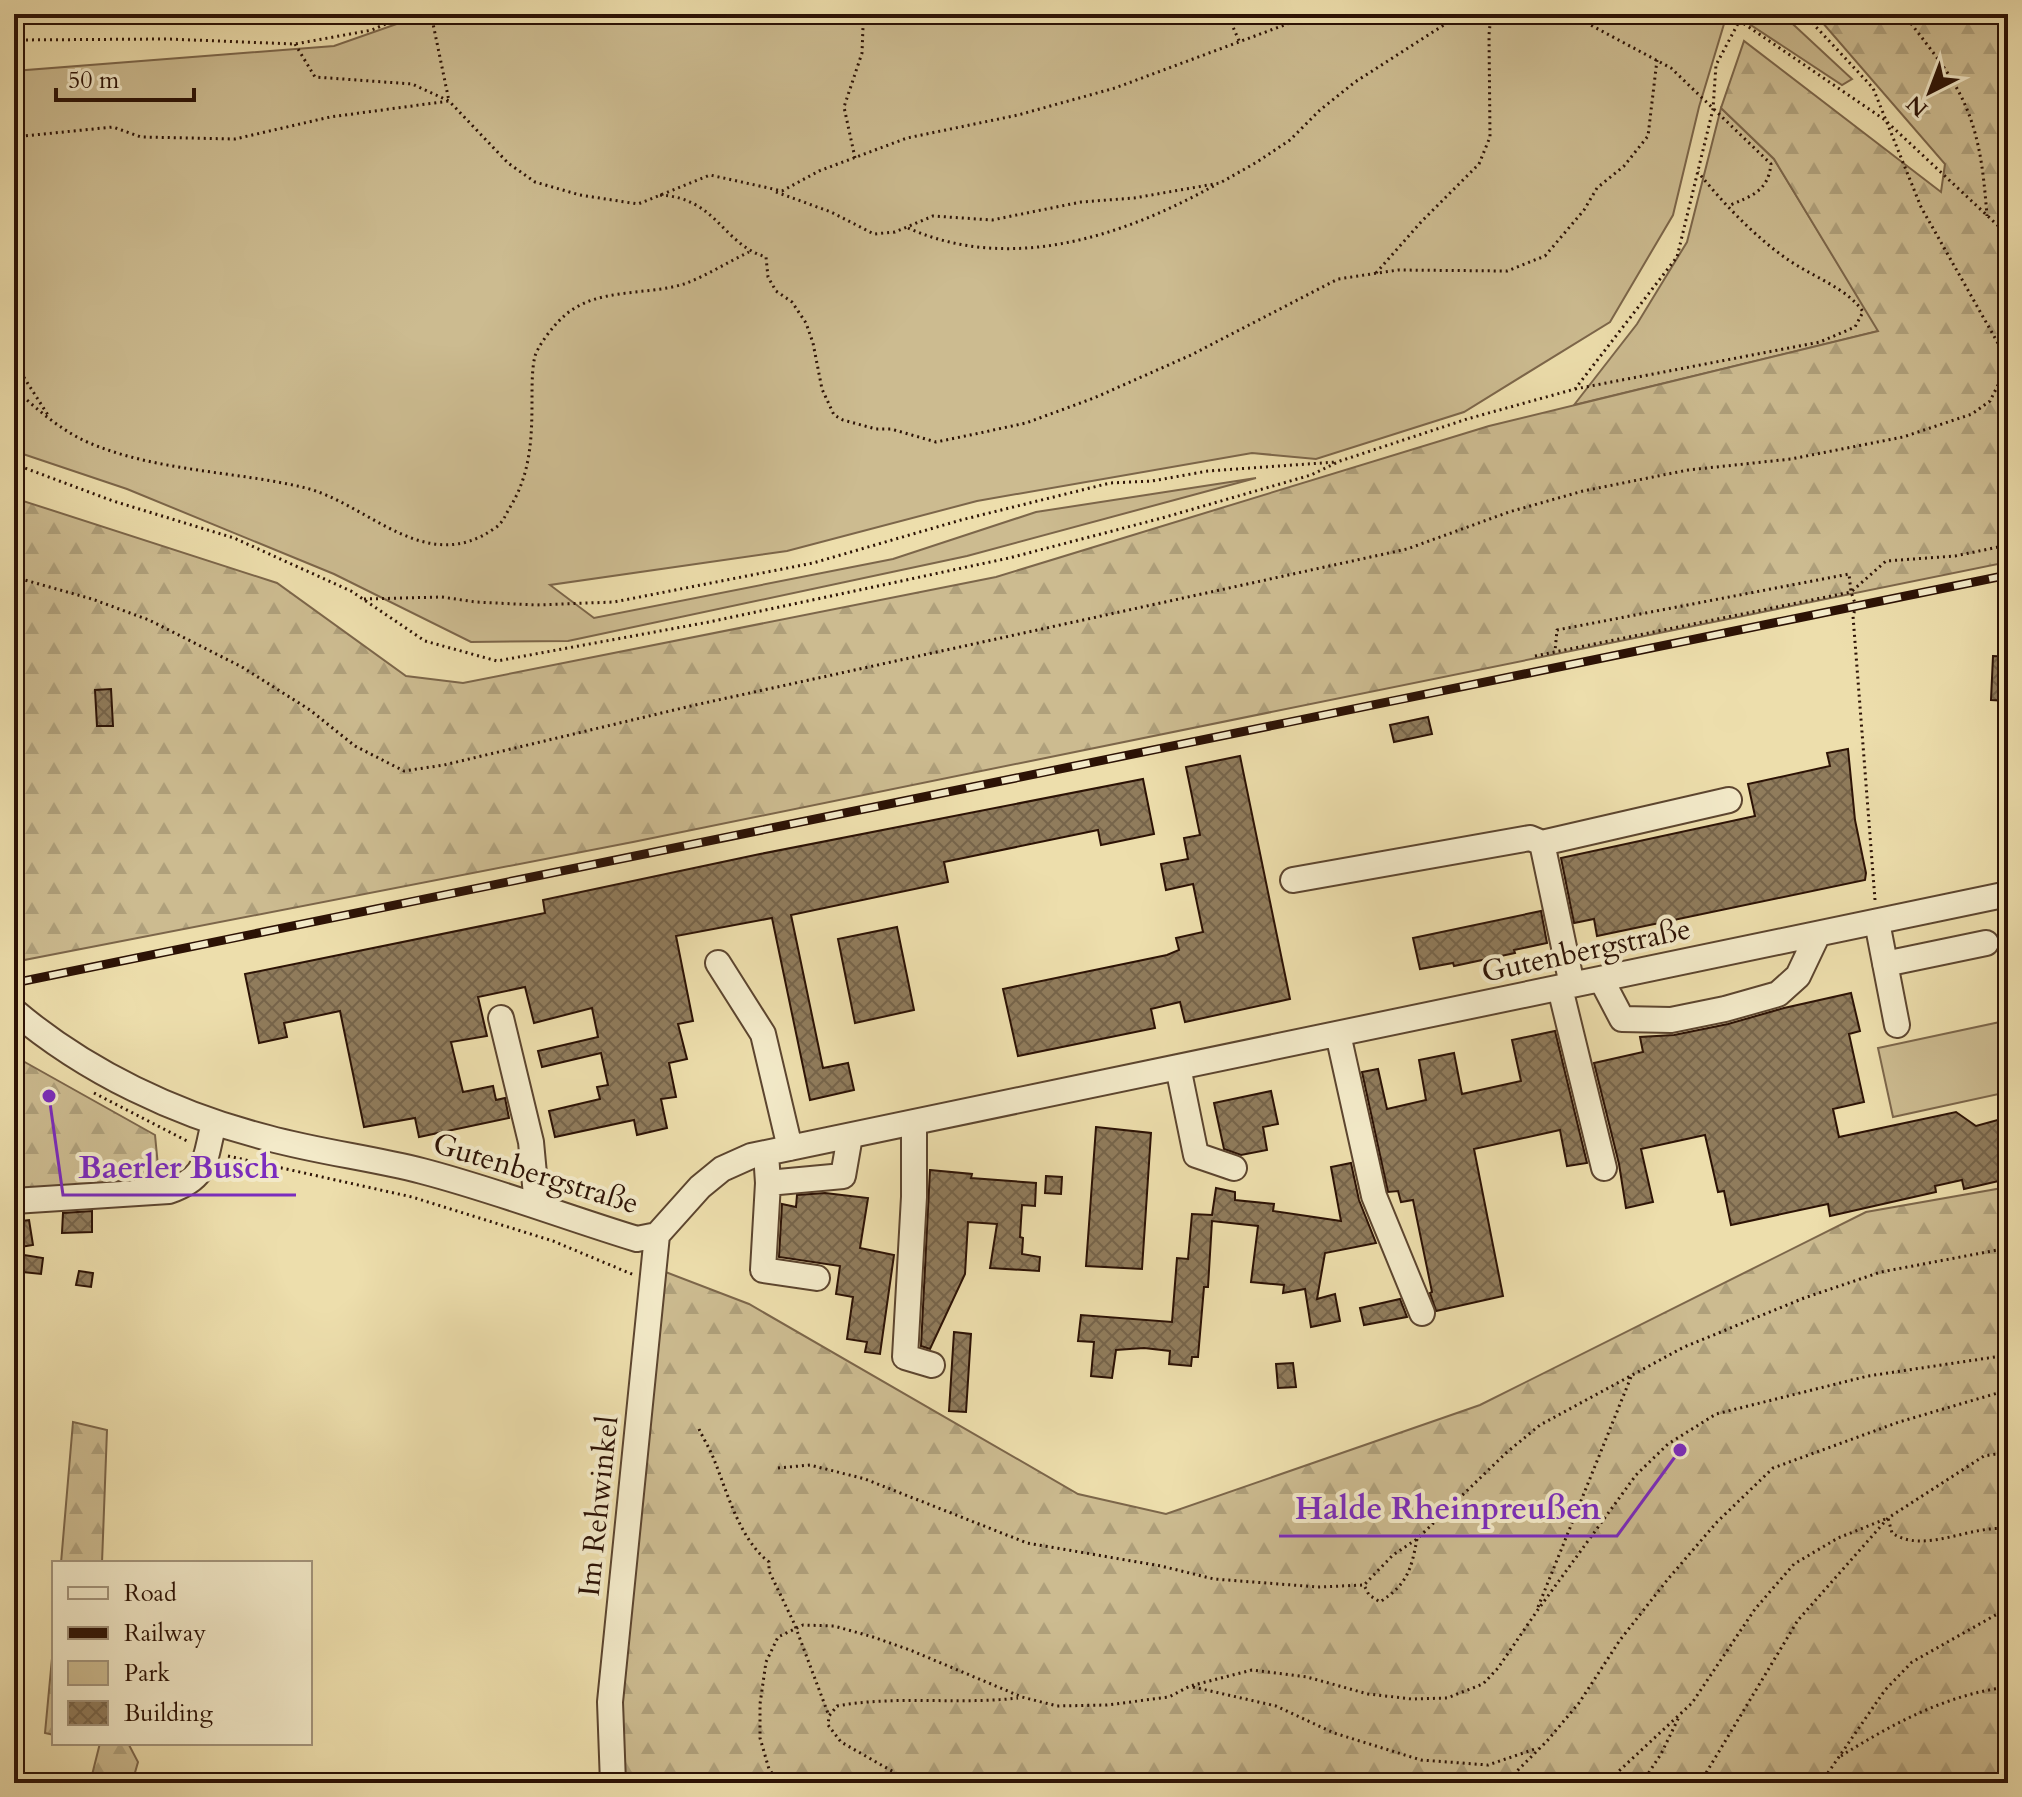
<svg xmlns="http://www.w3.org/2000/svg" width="2022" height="1797" font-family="Cardo,serif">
<defs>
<pattern id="forest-firs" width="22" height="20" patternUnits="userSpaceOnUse" patternTransform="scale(2)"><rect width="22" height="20" fill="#ccbb90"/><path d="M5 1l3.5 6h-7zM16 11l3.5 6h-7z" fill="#afa07b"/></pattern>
<pattern id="building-cross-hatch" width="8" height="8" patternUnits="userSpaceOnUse" patternTransform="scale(2)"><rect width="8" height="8" fill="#907c5c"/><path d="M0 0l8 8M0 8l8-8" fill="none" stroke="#76644a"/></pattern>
</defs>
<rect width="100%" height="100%" fill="#eddeac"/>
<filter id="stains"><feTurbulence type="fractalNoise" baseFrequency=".0025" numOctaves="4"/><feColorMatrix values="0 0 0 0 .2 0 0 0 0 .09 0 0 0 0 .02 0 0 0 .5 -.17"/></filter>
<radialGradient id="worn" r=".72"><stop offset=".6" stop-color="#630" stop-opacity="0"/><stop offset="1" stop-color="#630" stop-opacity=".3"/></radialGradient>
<path fill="#ccbb90" stroke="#7c664a" stroke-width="2" d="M14,14h289l-33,8 -256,-3z
M425,14h1302l-28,93 -26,108 -63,107 -146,90 -148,47 -64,-6 -275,48 -190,50 -237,34 44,33 299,-59 143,-47 220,-34 -289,78 -399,85 -97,1 -137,-68 -207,-85 -113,-38v-380l320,-25z
M1734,14h48l70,65 -10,6z
M1721,108l53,51 105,172 -305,74 63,-81 50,-82z
M2000,1022l8,36v34l-115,25 -15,-69z"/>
<path fill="url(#forest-firs)" stroke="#7c664a" stroke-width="2" d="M1815,14h186l7,9v539l-1375,280 -619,120v-464l263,85 129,93 57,7 533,-106 493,-151 389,-95 -104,-172 -53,-51 23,-67 197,151 4,-28z
M14,1056l141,79 5,52 -146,11z
M2008,1187v596h-1388v-76l43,-436 86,33 329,190 88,20 314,-109 386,-193z
M73,1422l34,8 -5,133h-41z
M54,1637v98l-9,-2z
M100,1743h28l10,19 -6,21h-42z"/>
<path fill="url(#building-cross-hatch)" stroke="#2c1205" stroke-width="2" d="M1993,656l15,1v44l-17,-1z
M111,689l2,37h-16l-2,-36z
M1428,717l4,17 -38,8 -4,-17z
M1848,749l7,71 11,53 -1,7 -268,56 -3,-17 -20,4 -13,-65 194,-42 -7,-32 82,-18 -3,-13z
M1240,756l50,243 -105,23 -5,-20 -29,7 4,19 -137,28 -15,-67 164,-34 12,-5 -3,-12 27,-6 -10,-48 -27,6 -5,-26 27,-5 -4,-21 16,-3 -14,-68z
M1143,779l11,55 -53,11 -3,-15 -154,32 4,20 -157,33 32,153 25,-5 6,27 -44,10 -38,-182 -96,18 17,85 -15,3 9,35 -18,4 7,34 -15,2 6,29 -30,7 -3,-15 -79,17 -6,-26 51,-12 -3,-12 11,-2 -7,-32 -59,14 -4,-16 60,-14 -6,-29 -58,15 -9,-36 -47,10 9,39 -36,6 12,50 30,-6 3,14 9,-2 4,20 -90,19 -4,-19 -51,9 -24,-116 -56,12 3,14 -28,6 -14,-69 300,-61 -2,-13 217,-46z
M1541,911l6,32 -33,7 1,3 -61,13 -1,-3 -33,6 -7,-31z
M897,927l17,83 -59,13 -17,-84z
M1851,993l9,38 -11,3 15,68 -31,7 6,28 117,-25 20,14 29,-8 3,12v32l-8,2 3,16 -39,9 -2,-9 -27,6 1,6 -106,24 -2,-12 -97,21 -7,-34 -6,1 -13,-57 -64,14 12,53 -27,6 -7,-44 -25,-101 49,-11 -3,-15 34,-2 54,-11 56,-16z
M1555,1031l32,132 -20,3 -7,-36 -86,19 29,147 -67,15 -6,-18 2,-1 -19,-92 -12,2 -3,-11 -10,1 -26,-120 16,-3 9,40 39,-9 -7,-40 35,-7 8,41 59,-13 -9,-41z
M1271,1091l7,33 -15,3 4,23 -26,5 -17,-6 -10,-46z
M1096,1127l55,6 -9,136 -56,-3z
M1351,1163l8,37 17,43 -51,10 -8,46 18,-5 5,27 -29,6 -6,-38 -22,4 1,-8 -33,-3 7,-56 -46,-5 -4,66h-4l-6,70h-6l-1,9 -22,-2 1,-13 -26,-3 -28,2 -4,28 -21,-2 3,-34 -16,-1 3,-26 91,7 5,-64 11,1 4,-45 20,1 4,-27 19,4v8l39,4 -1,7 68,10 -10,-54z
M930,1170l42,4 -1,4 65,5 -1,23 -13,-1 -2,32 3,1 -1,16 18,3 -1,14 -49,-3 7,-44 -29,-2 -3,52 -35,75 -9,-3z
M1046,1176l16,1 -1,17 -16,-1z
M825,1193l43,5 -8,50 34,7 -14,99 -15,-2 2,-10 -20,-3 6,-42 -17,-3 4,-28 -61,-9 3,-53 14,3 1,-12z
M92,1211v21l-30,1 1,-20z
M29,1220l4,25 -19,3v-26z
M24,1255l19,3 -2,16 -18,-2z
M79,1271l14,2 -2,14 -15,-2z
M1400,1299l7,18 -43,8 -4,-17z
M954,1332l17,2 -5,78 -17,-1z
M1293,1363l3,24 -18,1 -2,-24z"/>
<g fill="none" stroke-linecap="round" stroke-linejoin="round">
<g stroke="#5c452f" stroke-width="28">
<path id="minor" d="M1293,880l237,-42 12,5
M1877,922l20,103
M718,963l45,71 27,114
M1885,964l101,-21
M1601,979l21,40 49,1 54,-11 53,-15 20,-18 20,-42
M1572,985l-30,-142 187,-43
M1560,988l44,180
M14,1011c72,61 163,104 254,127 51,14 103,20 154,33 73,19 143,46 215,68l20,-4 43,-48 22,-18 29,-13 1257,-262
M501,1018l30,124 6,64
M1338,1034l36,162 48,117
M1178,1067l18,88 38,13
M914,1122v75l-9,160 27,8
M766,1153l2,30 75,-7 7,-40
M768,1183l-5,87 54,8
M14,1201l155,-10c40,-14 35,-31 45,-68
M613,1783l-3,-81 47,-467"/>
</g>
<path stroke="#2c1205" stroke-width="3" stroke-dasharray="2 4" stroke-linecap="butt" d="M1223,14l6,4 11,25
M1570,14l101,54 100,96c-3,28 -20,32 -43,42
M1722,14l18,7 145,99 123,115
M1804,14l69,74 48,119 87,154
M1904,14c21,29 48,59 62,93 15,35 18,72 21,109
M14,40l153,-1 128,5 77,-14 36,-16
M295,44l20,33 97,7 37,17 59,62 27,19 45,13 58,9 72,-29 72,16 37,-20 88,-33 111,-23 97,-27 199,-74
M14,137l99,-10 28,10 94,2 95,-22 119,-16 -18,-87
M855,158l-11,-51 18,-54 1,-26 -3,-13
M776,192l55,20 43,22 21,-2 38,-16 59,4 89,-18 53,-4 86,-15 37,-21 33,-22 30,-30 35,-28 106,-68
M660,195c57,3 62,49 106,62l2,20 8,14 16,11 14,21 7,20 9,46 12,26 9,5 33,9h15l45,13 39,-8 51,-11 68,-25 97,-43 147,-76 60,-9 109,1 38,-15 39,-46 13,-22 27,-22 24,-30 9,-76
M908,228c103,46 216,8 309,-44
M1376,273l46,-52 57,-57 11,-27 -1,-102 2,-21
M14,362l34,53
M14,388c22,21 50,45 78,56 68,28 144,27 214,44 64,17 120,89 189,40 7,-4 10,-12 14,-19 22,-35 23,-71 23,-111 0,-13 0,-30 3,-42 4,-12 19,-31 28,-39 32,-30 82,-21 121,-33 22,-8 44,-22 65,-32
M1575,389l245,-47 35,-15 8,-15c-14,-23 -52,-36 -76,-53 -33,-23 -64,-56 -89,-87
M14,464l99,37 121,37 117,53 74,50 72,20 212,-39 300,-64 153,-40 149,-43 29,-14 127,-42 108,-30 102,-132 36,-148 3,-44 27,-51
M14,577l78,22 57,21 93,47 68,43 45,36 49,25 40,-6 251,-60 712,-156 102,-37 74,-21 105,-21 103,-11 112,-22 69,-23 18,-13 18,-36
M364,599l78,-2 34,5 60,3 78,-3 199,-39 148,-43 149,-37 42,-2 56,-10 128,-9
M1535,656l316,-64 -2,-18 -292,56 -2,21
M1875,900l-22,-284 3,-10 -5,-14 35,-31 69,-5 53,-11
M94,1093l93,48
M228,1156l184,41 141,44 81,34
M699,1429c4,9 10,18 14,28 14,34 26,82 56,105v9l25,52 35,93
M778,1468l32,-3 55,14 162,64 134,23 53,13 104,8 46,-2
M1417,1539c-6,32 -10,45 -37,63l-11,-7 -5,-10 29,-30 24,-16 89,-86 34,-28 144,-78 120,-49 77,-26 127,-24
M1538,1607l93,-230
M1193,1687l83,19 58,27 87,27 67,5 50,-17
M1841,1756c51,-32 107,-62 167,-69
M779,1783l-10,-14 -9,-31v-34l6,-42 12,-25 25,-12 31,1 39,11 37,13 112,47 35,9 50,-1 62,-8 21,-11 62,-16 55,7 61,17 44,5 35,-1 36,-14 15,-16 39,-57 99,-136 32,-31 48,-30 152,-38 140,-21
M913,1783l-72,-41 -13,-17 1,-9 8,-10c60,-11 121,-1 181,-8
M1498,1783l10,-3 39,-39 32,-38 41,-63 48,-61 49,-57 56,-54 126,-46 109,-32
M1606,1783l86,-80 63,-94 39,-45 44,-26 50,-20 4,15c33,22 79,-9 116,-4
M1642,1783l19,-29 18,-37
M1700,1783l98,-163 90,-102 96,-62 24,-4
M1821,1783l64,-93 27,-28 96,-54"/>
<use href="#minor" stroke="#f3eac9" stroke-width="24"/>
<g stroke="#2c1205" stroke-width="9">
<path id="rail" d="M14,983l1994,-408"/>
</g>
<use href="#rail" stroke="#f3eac9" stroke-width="6" stroke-dasharray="18" stroke-linecap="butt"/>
</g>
<g text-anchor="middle" stroke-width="8" stroke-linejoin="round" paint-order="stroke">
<g font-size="30" fill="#2c1205" stroke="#f3eac9">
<text transform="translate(1586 950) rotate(-12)" y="10">Gutenbergstraße</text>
<text transform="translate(536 1173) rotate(17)" y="10">Gutenbergstraße</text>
<text transform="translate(598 1506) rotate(-84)" y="10">Im Rehwinkel</text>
</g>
</g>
<path fill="none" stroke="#7b2cbf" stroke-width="3" d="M49 1096L63 1195H296M1680 1450L1617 1536H1279"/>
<g fill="#7b2cbf" stroke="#f3eac9" stroke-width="3">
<circle cx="49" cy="1096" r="8"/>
<circle cx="1680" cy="1450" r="8"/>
</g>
<g font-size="32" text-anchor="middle" font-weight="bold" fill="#7b2cbf" stroke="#f3eac9" stroke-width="8" stroke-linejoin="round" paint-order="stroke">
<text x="179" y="1178">Baerler Busch</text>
<text x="1448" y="1519">Halde Rheinpreußen</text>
</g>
<rect width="2022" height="1797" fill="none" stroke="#eddeac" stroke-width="48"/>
<rect x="16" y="16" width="1990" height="1765" fill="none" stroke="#2c1205" stroke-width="4"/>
<rect x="24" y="24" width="1974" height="1749" fill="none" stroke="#2c1205" stroke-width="2"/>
<rect x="52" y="1561" width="260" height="184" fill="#f3eac9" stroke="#a3947b" stroke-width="2"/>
<rect x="68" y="1587" width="40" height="12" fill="#f3eac9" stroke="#a3947b" stroke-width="2"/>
<text x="124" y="1601" font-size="24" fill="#2c1205">Road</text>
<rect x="68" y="1627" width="40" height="12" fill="#2c1205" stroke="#a3947b" stroke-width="2"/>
<text x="124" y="1641" font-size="24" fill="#2c1205">Railway</text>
<rect x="68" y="1661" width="40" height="24" fill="#ccbb90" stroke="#a3947b" stroke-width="2"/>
<text x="124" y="1681" font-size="24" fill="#2c1205">Park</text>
<rect x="68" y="1701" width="40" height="24" fill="url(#building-cross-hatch)" stroke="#a3947b" stroke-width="2"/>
<text x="124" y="1721" font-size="24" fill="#2c1205">Building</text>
<g transform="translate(1930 92) rotate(222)" stroke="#f3eac9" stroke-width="6" paint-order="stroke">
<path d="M0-6L14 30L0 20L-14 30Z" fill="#2c1205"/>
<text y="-12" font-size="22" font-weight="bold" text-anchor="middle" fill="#2c1205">N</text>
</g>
<path d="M56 88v12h138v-12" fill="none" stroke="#2c1205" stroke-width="4"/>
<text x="68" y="88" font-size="24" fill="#2c1205" stroke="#f3eac9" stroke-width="6" paint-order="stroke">50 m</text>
<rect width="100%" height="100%" filter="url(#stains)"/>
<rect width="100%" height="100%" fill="url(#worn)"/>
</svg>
